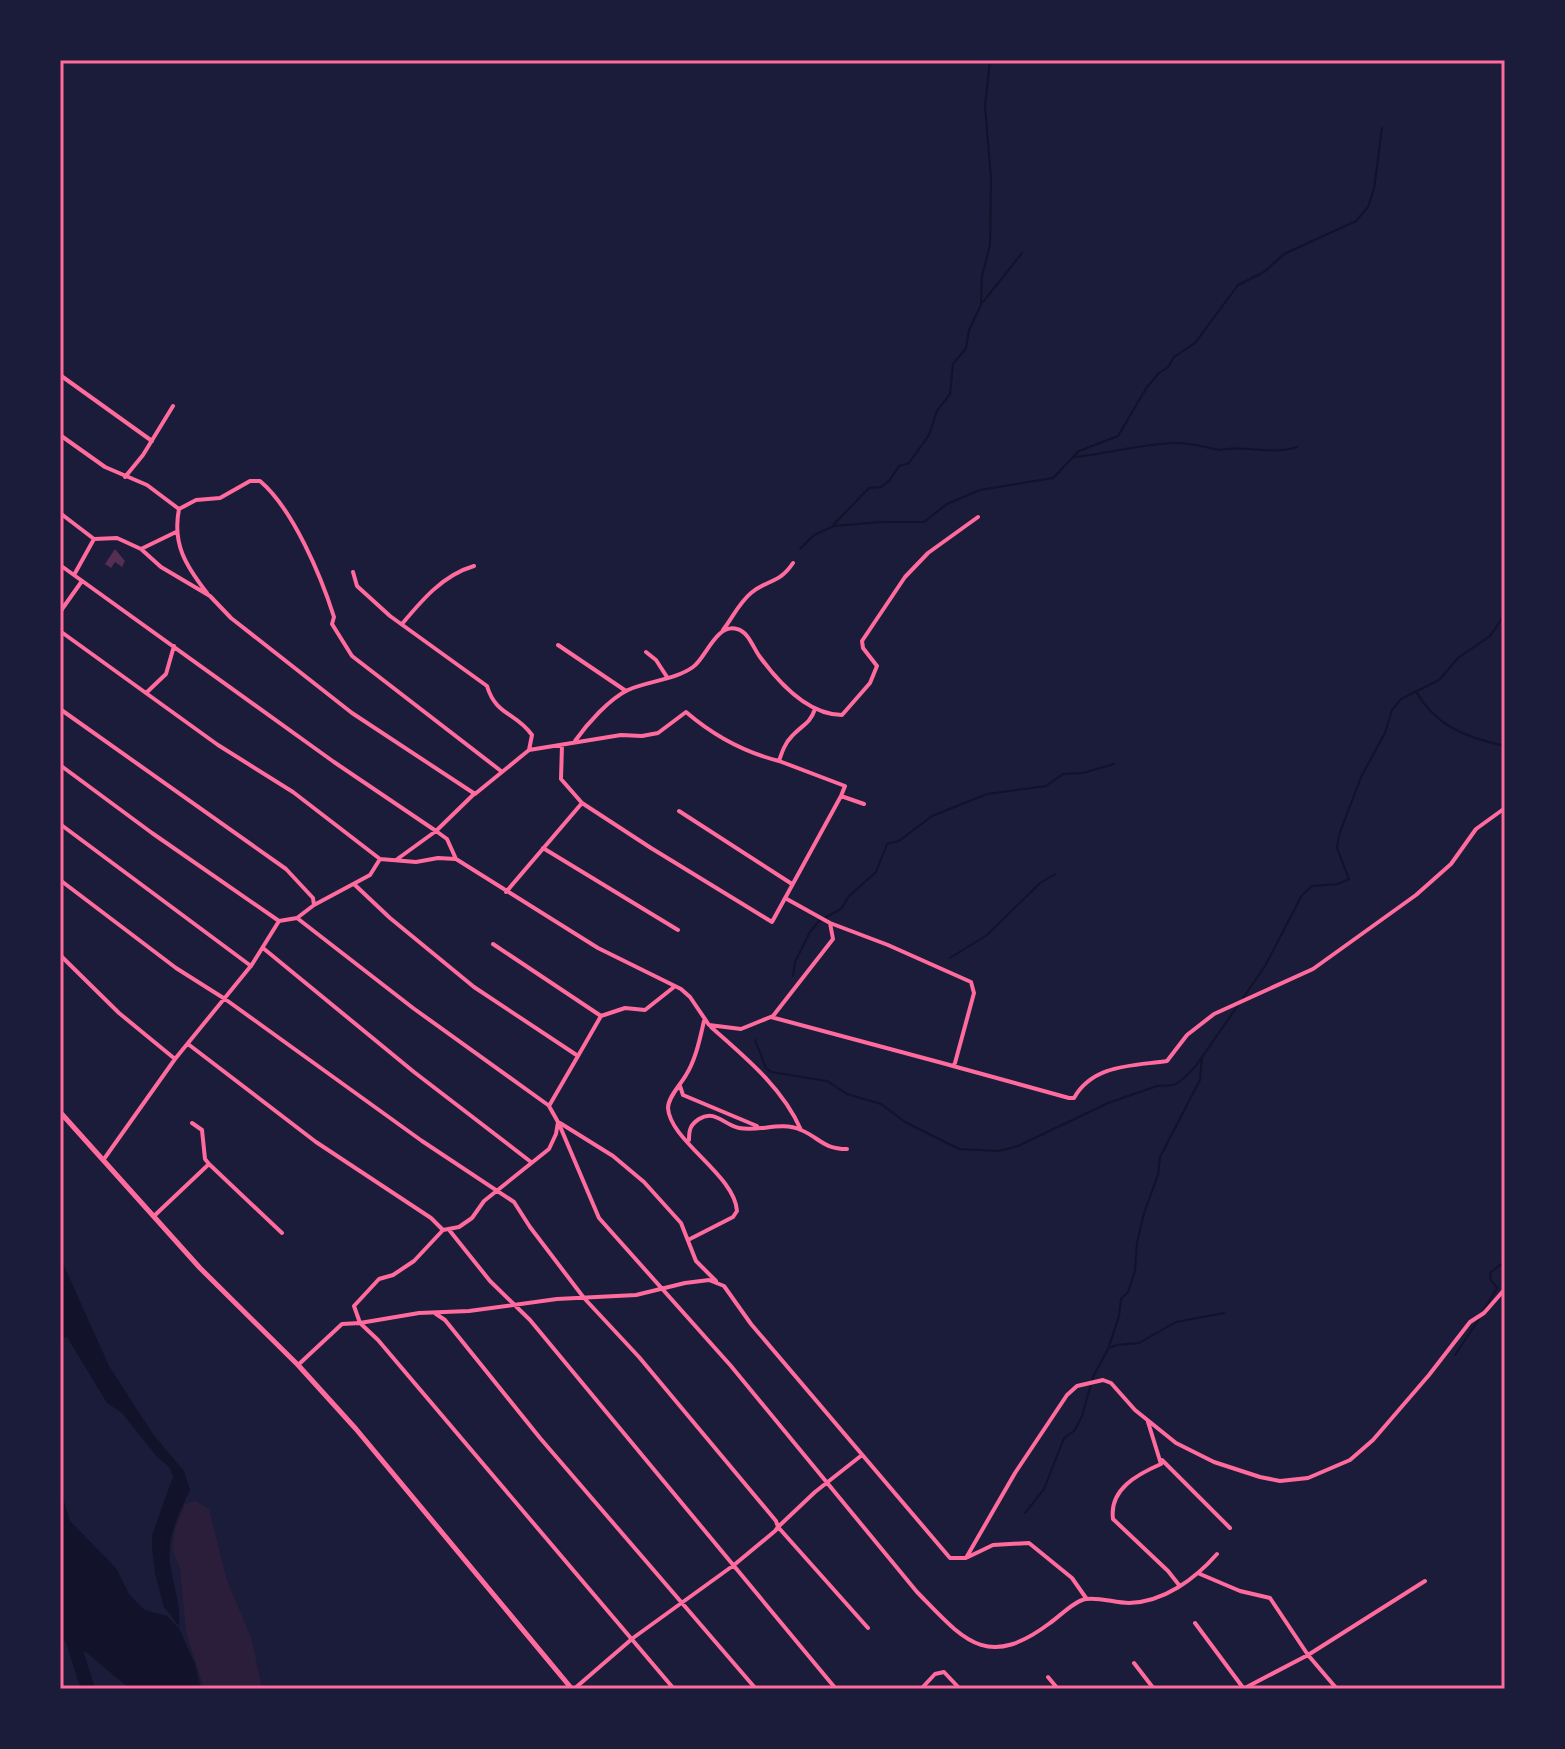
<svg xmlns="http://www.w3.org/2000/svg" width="1565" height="1749" font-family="Arial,sans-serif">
<rect width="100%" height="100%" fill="#1b1b3a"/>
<path fill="#2a1e3b" d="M196,1501l13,8 18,71 25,60 10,49h-58l-18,-57 -6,-62 -8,-22 3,-19 10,-25z"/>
<path fill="#12122b" d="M60,1257l49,109 44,68 31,37 6,19c-12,26 -25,49 -19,79 3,20 10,37 8,57l-15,-19 -9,-33 -3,-27v-12l21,-58 -3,-9 -13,-11 -35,-44 -15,-10 -40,-66 -6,2 -1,3z
M60,1488l10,33 46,47 13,26 16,16 22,6 12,12 16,36 6,25h-71l-43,-36 -27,-14z"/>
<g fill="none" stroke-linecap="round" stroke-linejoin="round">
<path stroke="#12122b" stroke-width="2" d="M983,302l39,-49
M1074,457c33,-3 66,-13 100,-14 15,-1 30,4 45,7 23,-6 51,6 78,-3
M834,524l35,-36 12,-1 8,-6 10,-15 10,-3 20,-28 8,-24 13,-17 3,-30 13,-16 3,-18 12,-25 1,-29 8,-31 1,-67 -6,-72 5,-46
M800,549l14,-14 20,-9 47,-4h43l23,-18 33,-14 73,-12 26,-27 39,-15 29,-49 12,-14 9,-6 6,-10 21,-14 43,-58 26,-13 20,-18 72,-33 12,-14 6,-18 8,-61
M1417,693c20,34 51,45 88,53
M950,958l37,-23 53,-52 15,-9
M793,976l2,-14 15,-30 9,-11 22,-12 8,-13 27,-24 11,-28 12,-3 33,-25 55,-22 59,-8 17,-12 20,-1 31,-9
M1243,998l22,-32 37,-71 10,-9 26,-2 11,-5 -12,-31 2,-13 22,-58 24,-44 7,-23 9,-11 38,-19 19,-22 32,-22 15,-22
M755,1040l11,28 5,4 56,9 20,13 34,10 24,18 54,27 40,2 19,-5 90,-43 49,-17 17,-1 9,-6 12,-12 44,-63
M1484,1310l13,-22 -6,-8 -1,-7 15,-12
M1109,1348l8,-3 22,-2 37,-21 48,-9
M1455,1355l24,-36
M1025,1513l19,-24 20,-51 11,-8 7,-14 11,-39 15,-28 11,-33 2,-17 7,-7 7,-21 2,-28 7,-30 14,-38 2,-18 40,-77 2,-23"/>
<path stroke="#12122b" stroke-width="14" d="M69,1629l19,60"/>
</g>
<path fill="#542f53" d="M115,549l10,12 -3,6 -7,-5 -4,6 -6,-4z"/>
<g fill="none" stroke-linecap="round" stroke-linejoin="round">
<path stroke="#ff6b9d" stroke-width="4" d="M60,375l92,66
M60,435l45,32 42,18 32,24 17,-9 24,-2 30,-17h10c33,28 61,95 74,136l-2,7 20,32 149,115
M125,477l18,-22 30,-49
M179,509c-7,35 7,57 28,84
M60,513l34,26 23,-1 24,11 20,18 49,29 21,22 121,95 123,81 54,-44 92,-15 21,1 16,-3 28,-21c28,24 57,40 93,49
M141,549l35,-17
M60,565l274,197 102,69 38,-37
M353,572l4,14 33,30 97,70c9,30 29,26 45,49l-3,15
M74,575l20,-36
M60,612l22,-31
M402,624c20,-24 41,-49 72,-58
M723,630c10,-13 16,-27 28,-37 17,-14 28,-9 42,-30
M60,631l158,114 75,47 87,67 36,3 22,-4 18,1 142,89 83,41 9,8 19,28 32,4 32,-13 60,-77 -3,-16 -45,-25
M558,645l68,46
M646,652l10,8 11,17
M146,693l20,-19 8,-28
M60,709l226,160 27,29 1,7 56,-30 10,-16
M815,709c-5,15 -13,16 -23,27 -7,7 -10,16 -13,25l66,25 -4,10 23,8
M575,741c12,-17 34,-42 53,-51 20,-9 47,-10 65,-23 13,-9 23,-44 44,-38 12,3 16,19 23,28 19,26 49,58 82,58l28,-32 7,-17 -14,-18 -1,-7 43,-64 23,-24 50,-36
M562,745l-1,34 21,24
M60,765l92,68 127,88 18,-3 17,-13
M679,811l113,73
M60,824l191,142 28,-45
M543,848l135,82
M396,860l40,-29 11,8 9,20
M60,880l116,88 49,31 197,142 92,61 16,25 54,71 55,59 137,164 2,6 -3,4 -41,34 -101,73 -59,51
M355,885l35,33 84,69 104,69 23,-40 -108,-72
M506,892l76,-89 69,45 121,74 69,-126
M297,918l116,90 135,97
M263,948l151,124 117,90
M60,955l59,58 56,46
M601,1016l24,-8 20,2 29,-23
M771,1017l175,47 7,2 2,-3 19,-70 -3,-11 -83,-37 -58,-22
M711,1027c33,29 72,61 90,103
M188,1044l128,98 115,76 12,12
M578,1056l-29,50 9,16 -2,12 -7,15 -65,52 -12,17 -13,9 -16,3 -29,31 -21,14 -14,4 -25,27 6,17 59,-10 50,-2 88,-12 79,-4 49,-12 24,-3 15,6 27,38 199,234h16l49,-85 52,-78 10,-9 26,-6 8,3 24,27 41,33 38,19 46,15 20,4 28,-3 42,-18 23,-20 56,-65 41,-53 14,-9 21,-24
M953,1066l116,32h5c19,-34 59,-32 93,-37l20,-26 27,-21 99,-45 103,-74 35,-31 25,-35 29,-21
M680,1086l3,9 74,31
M192,1123l10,7 3,29 4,5
M560,1123l53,33 31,26 37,41 15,38 20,20
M559,1124l40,94 132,148 186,226c47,48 69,79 133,31 10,-7 24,-22 36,-24 14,-2 29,4 43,4 35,-1 66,-24 88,-49
M689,1140c0,-10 1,-15 10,-21 16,-10 25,6 40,9 20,4 42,-7 62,2 19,8 22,19 46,19
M104,1159l71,-100 75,-92
M154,1216l55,-52 73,69
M450,1231l40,50 40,39 306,369
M688,1240l45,-23 4,-6c-2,-36 -67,-70 -69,-103 0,-11 13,-24 18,-33 10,-16 14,-37 18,-54
M436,1314l9,6 95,118 216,251
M298,1365l44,-41 18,-1 18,17 296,349
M1148,1422l13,42c-23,10 -52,25 -48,55l55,52 11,14
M862,1455l-47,37 -37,35 90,101
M1162,1460l68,68
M968,1557l25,-12 36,-2 43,35 14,20
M1200,1574l40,17 30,7 38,57 117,-74
M1195,1623l49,66
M1134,1663l20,26
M1048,1677l10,12
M921,1689l14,-15 9,-2 16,17
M1243,1689l65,-34 29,34"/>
<path stroke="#ff6b9d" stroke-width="5" d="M60,1112l140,156 98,97 58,64 216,260"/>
</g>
<rect width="1565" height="1749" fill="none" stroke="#1b1b3a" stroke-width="124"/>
<rect x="62" y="62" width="1441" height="1625" fill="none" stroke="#ff6b9d" stroke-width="3"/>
</svg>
